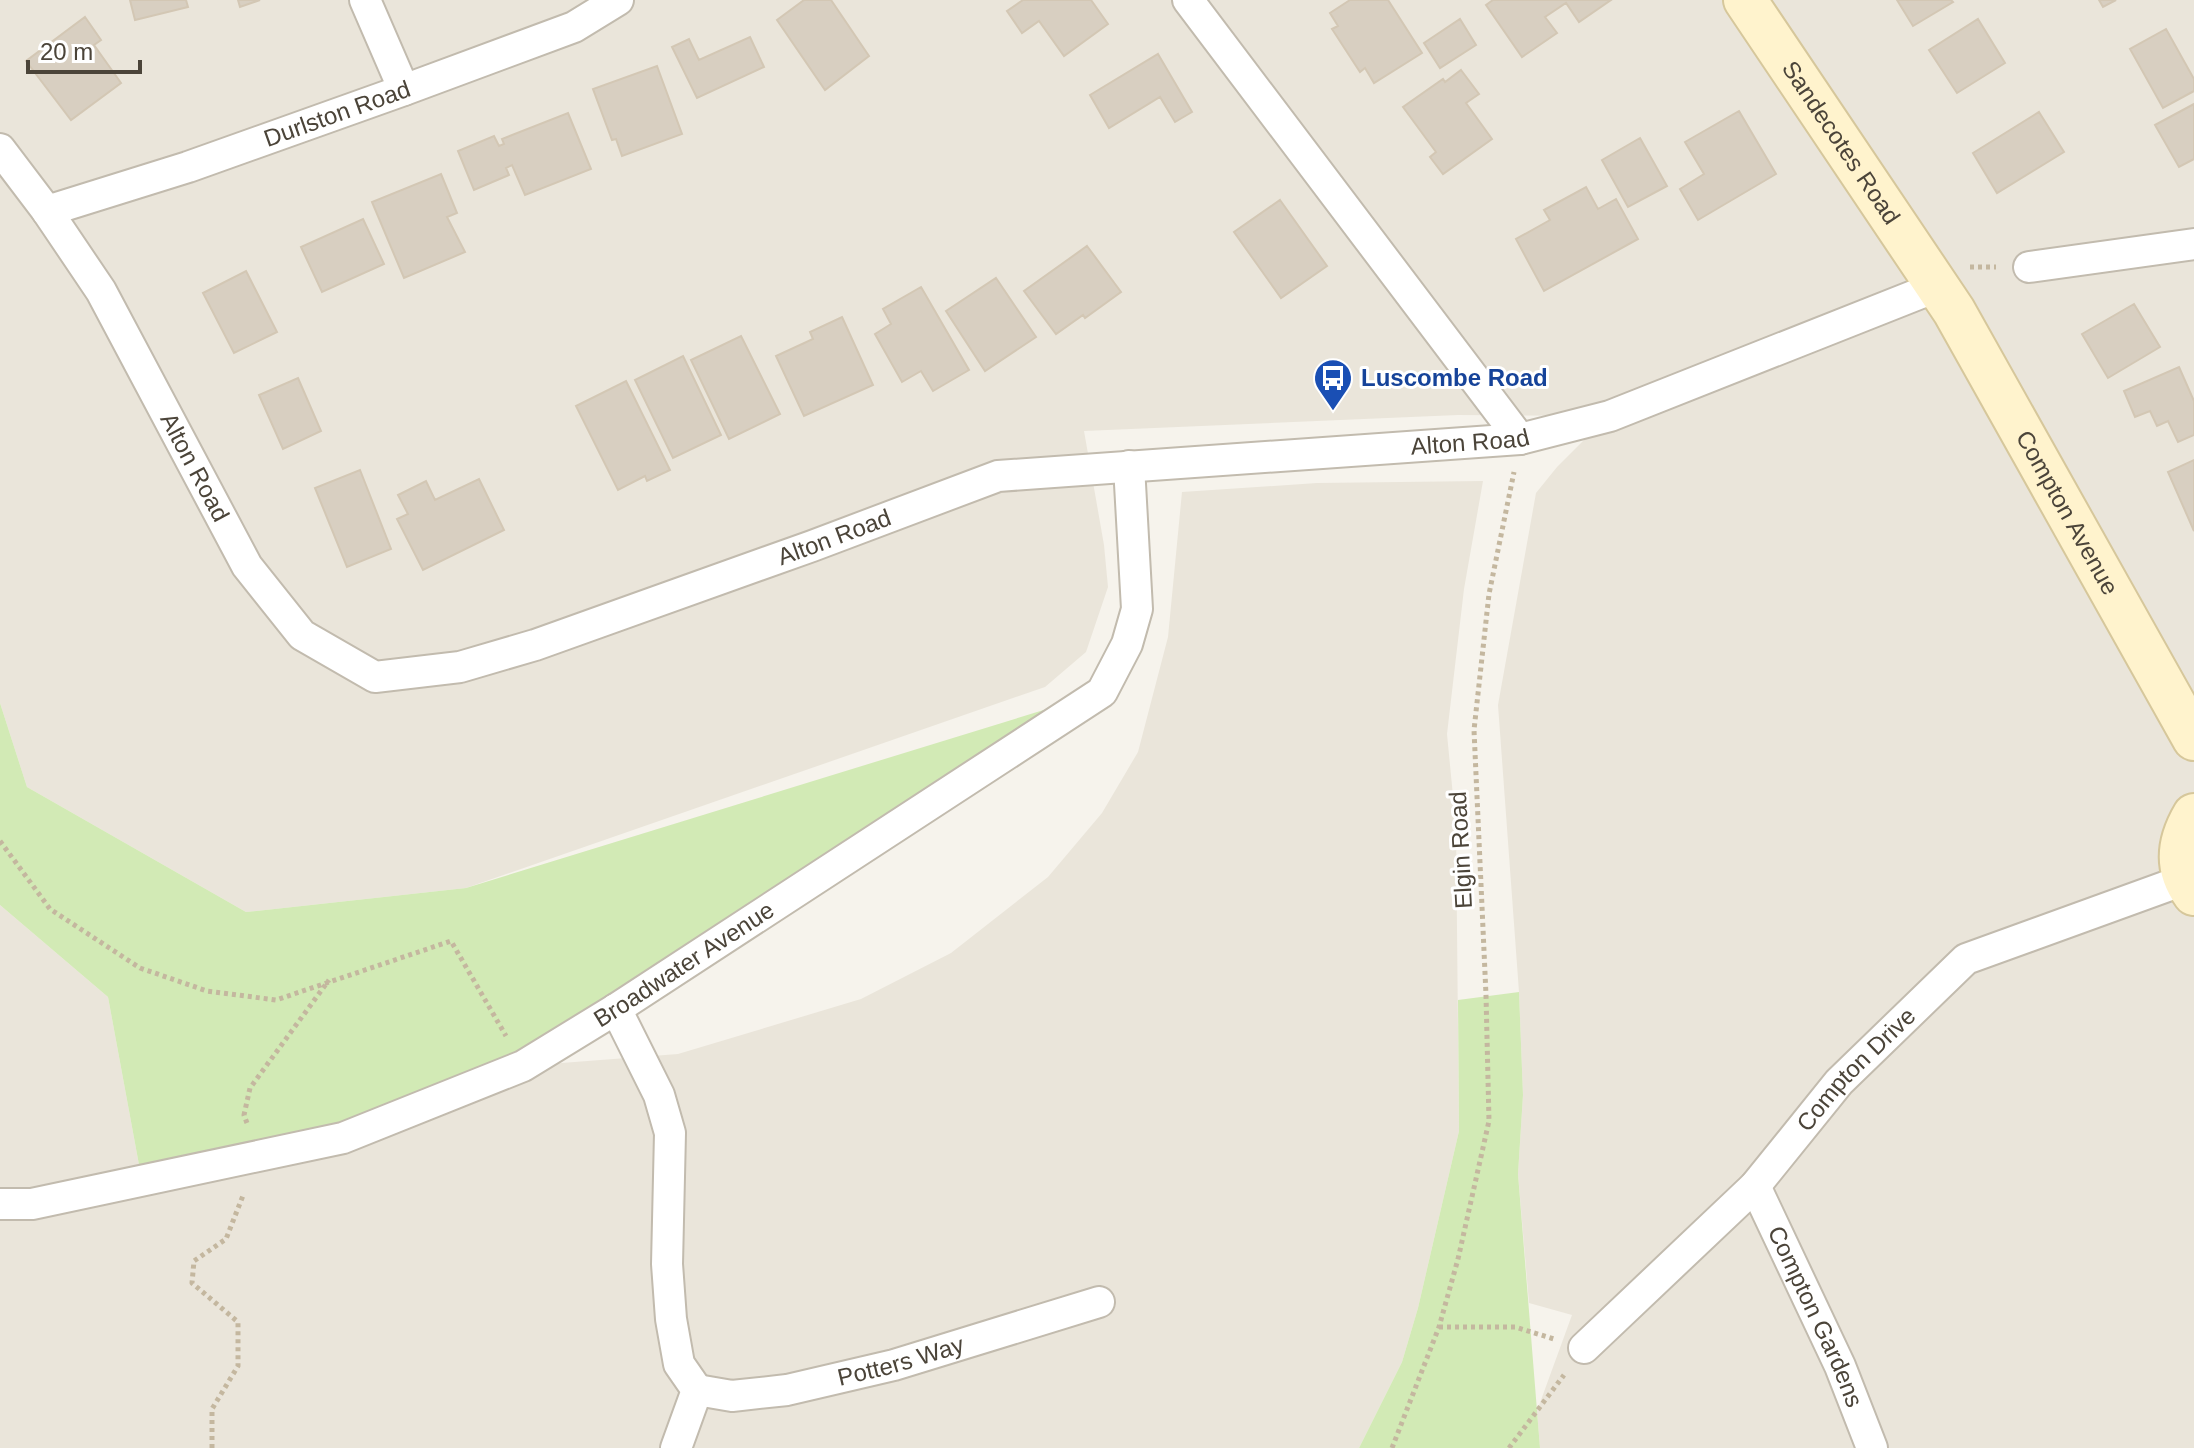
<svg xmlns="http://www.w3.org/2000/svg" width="2194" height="1448" font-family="Helvetica,sans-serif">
<rect width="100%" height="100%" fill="#f6f3ec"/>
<path fill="#eae5da" d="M0,0h2194v1448h-654l-3,-37 35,-96 -43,-12 -11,-129 5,-79 -4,-103 -21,-287 38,-212 21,-26 51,-51 -150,-1 -374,16 20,114 4,42 -22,65 -41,35 -579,201 -220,24 -219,-125 -27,-84z
M1483,481l-19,108 -17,145 9,93 3,304 -41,177 -16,54 -43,86h-1359v-543l108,92 34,184 381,-115 155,-12 183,-55 90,-46 97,-76 54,-64 36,-61 30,-115 14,-145 135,-9z"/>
<path fill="#d2eab5" d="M1102,692l-486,317 -273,129 -201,43 -34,-184 -108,-92v-202l27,84 219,125 220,-24z
M1519,992l4,103 -5,79 22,274h-181l43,-86 16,-54 41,-177 -1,-131z"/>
<path fill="#d8cfc1" stroke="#d3c7b4" stroke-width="2" d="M130,0h56l2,7 -53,13z
M238,0h22l-20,7z
M804,0h27l38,56 -44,34 -48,-70z
M1023,0h68l17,24 -44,32 -25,-35 -17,12 -15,-22z
M1350,0h38l34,53 -48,30 -9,-15 -5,4 -28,-43 6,-3 -8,-13z
M1493,0h118l-32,22 -13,-19 -21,14 12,16 -35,24 -36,-52z
M1897,0h54l2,2 -40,24z
M2099,0h17l-13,7z
M85,17l16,23 -7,5 27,38 -50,37 -45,-59z
M1460,19l16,26 -36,23 -16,-25z
M1978,19l27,44 -48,30 -28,-43z
M2166,29l28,50v12l-31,17 -33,-59z
M750,37l14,30 -67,31 -25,-51 17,-8 10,21z
M1158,54l34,58 -17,10 -15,-25 -51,31 -19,-33z
M657,66l25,68 -60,22 -6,-17 -4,1 -19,-51z
M1461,70l18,24 -13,9 26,36 -49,35 -13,-17 6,-5 -33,-45 40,-28 2,3z
M2194,104v55l-15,8 -24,-42z
M1739,111l37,63 -78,46 -18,-31 24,-15 -19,-32z
M2039,112l25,40 -67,41 -24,-40z
M568,113l23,56 -66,26 -13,-30 -6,3 3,7 -35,15 -16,-39 36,-15 5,10 5,-2 -2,-5z
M1640,138l27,48 -39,21 -26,-47z
M441,174l16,39 -10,4 18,35 -61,26 -32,-76z
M1586,187l12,22 18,-10 22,40 -94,52 -28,-52 34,-19 -6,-10z
M1280,200l47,66 -46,32 -47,-66z
M363,219l21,45 -62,28 -21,-45z
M1087,246l34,46 -36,26 -2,-3 -27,19 -32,-43z
M246,271l31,61 -43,21 -31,-60z
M996,278l40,59 -51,34 -39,-60z
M921,287l48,83 -36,21 -12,-20 -19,11 -27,-48 16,-10 -8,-15z
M2134,304l26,43 -52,31 -26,-44z
M842,317l31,68 -69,31 -28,-60 37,-17 -3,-7z
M741,336l39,78 -51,25 -38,-79z
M683,356l38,79 -48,23 -38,-78z
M2179,367l15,34v34l-16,7 -10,-21 -11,5 -7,-15 -15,6 -11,-26z
M298,378l23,53 -38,18 -24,-54z
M626,381l44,89 -23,11 -2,-5 -27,14 -42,-84z
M2194,460v71l-26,-59z
M360,470l31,79 -44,18 -32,-79z
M479,479l25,51 -81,40 -26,-51 11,-5 -10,-19 28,-14 9,19z"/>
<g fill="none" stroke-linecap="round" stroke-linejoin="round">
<g stroke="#c2bbae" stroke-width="34">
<g id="street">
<path d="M365,0l39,90"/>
<path d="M1188,0l332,439"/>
<path id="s1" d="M0,149l47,62 54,80 146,275 55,69 73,42 85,-10 75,-22 277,-99 186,-70 522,-37 90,-23 326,-129"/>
<path id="s2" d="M47,211l141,-44 216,-77 170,-63 44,-27"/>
<path d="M2029,267l165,-23"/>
<path d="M616,1009l43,86 11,38 -3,131 4,55 8,45 18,26 -21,58"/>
<path id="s3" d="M1755,1186l85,180 32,82"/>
<path id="s4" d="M0,1204h32l311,-66 180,-72 93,-57 486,-317 25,-48 10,-35 -8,-143"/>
<path id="s5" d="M1584,1348l171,-162 84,-104 127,-123 218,-79"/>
<path id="s6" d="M697,1390l35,6 55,-6 107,-25 205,-63"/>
</g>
</g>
<g stroke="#d6c79b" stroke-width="46">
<g id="secondary">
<path id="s7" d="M1745,0l209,311 240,428"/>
<path d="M2194,815c-16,27 -19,53 0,79"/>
</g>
</g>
<path stroke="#c4b79f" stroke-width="5" stroke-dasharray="4 4" stroke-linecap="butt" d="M1970,267h26
M0,841l50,68 90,59 67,23 69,9 175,-59 55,95
M247,1123l-3,-8 6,-27 79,-108
M1439,1327h76l39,12
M212,1448v-39l26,-43v-44l-46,-39 2,-22 32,-22 18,-46
M1392,1448l47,-121 19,-68 31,-138 -3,-126 -12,-265 15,-136 25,-122
M1509,1448l55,-73"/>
<use href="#street" stroke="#fff" stroke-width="30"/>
<use href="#secondary" stroke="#fff3cd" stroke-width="42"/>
</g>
<defs>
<g id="bus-pin" transform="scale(2)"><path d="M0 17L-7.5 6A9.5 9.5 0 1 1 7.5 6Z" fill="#1a4fb4" stroke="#fff"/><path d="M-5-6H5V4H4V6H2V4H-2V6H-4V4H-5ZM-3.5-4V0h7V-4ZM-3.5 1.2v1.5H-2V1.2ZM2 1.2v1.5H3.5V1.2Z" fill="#fff"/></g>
</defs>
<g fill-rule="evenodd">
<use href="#bus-pin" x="1333" y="378"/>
</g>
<g text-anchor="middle" stroke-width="6" stroke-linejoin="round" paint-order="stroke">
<g font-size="24" fill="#4b4439" stroke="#fff">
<text dy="8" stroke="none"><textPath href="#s2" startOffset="306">Durlston Road</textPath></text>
<text dy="8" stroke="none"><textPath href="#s7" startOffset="172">Sandecotes Road</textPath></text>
<text dy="8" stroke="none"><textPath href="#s1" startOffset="1788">Alton Road</textPath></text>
<text dy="8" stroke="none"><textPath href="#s1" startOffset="374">Alton Road</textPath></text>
<text dy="8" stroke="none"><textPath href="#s7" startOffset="606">Compton Avenue</textPath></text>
<text dy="8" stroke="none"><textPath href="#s1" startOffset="1140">Alton Road</textPath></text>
<text transform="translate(1461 850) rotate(-93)" y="8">Elgin Road</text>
<text dy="8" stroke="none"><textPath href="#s4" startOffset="734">Broadwater Avenue</textPath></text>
<text dy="8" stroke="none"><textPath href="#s5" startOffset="390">Compton Drive</textPath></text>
<text dy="8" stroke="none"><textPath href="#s3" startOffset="144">Compton Gardens</textPath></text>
<text dy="8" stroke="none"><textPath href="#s6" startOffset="208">Potters Way</textPath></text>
</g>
<g font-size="24" font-weight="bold" fill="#164399" stroke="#fff" text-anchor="start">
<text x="1361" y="386">Luscombe Road</text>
</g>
</g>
<path d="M28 60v12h112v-12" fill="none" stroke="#4b4439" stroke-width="4"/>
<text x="40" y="60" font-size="24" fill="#4b4439" stroke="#ffffff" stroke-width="6" paint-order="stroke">20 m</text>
</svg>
